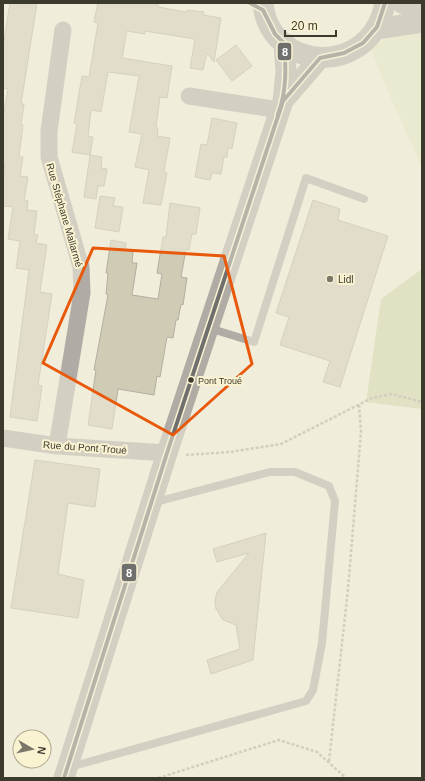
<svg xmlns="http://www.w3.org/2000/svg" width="425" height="781" font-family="Helvetica,sans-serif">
<rect width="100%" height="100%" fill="#f1eddb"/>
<path fill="#dfe6c1" d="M422,30v138l-43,-97 -9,-27z"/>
<path fill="#ccd5a6" d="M422,269v140l-56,-7 15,-103z"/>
<path fill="#d0cbb5" stroke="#b2afa1" d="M10,3h27l-16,101h3l-3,21h2l-4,32h4l-3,19 8,1 -4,23 4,1 -1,9 10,1 -3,23 4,1 -2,8 11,2 -7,47 12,2 -14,91 4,1 -5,35 -27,-4 19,-147 -13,-2 4,-27 -12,-2 5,-32 -10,-1v-27l2,-15 -2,-1v-46l5,-28 -5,-1v-41z
M98,3h50l11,2 -1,2 28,5 1,-2 8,1 9,1 -1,3 18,3 -7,44 -7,-9 -4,17 -13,-2 5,-29 -50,-8v3l-18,-3 -5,27 50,8 -5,32 -7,-1 -4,30 2,1 -1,8 13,2 -6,34 3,1 -6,32 -18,-2 6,-33 -14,-3 7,-33 -13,-2 10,-56 -31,-4 -7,40 -10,-2 -3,26 5,1 -3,18 -18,-3 5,-28 -3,-1 8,-47 7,1 9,-54 -4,-1z
M236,45l16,21 -20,15 -16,-21z
M212,118l25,5 -5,26 -4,-1 -1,9h-3l-3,17 -9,-1 -2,7 -15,-3 6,-33 6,1z
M90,155l12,2 -1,11 6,1 -3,17h-6l-2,13 -12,-2z
M100,196l15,2 -2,8 10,1 -4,25 -24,-4z
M313,200l27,9 -2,11 50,16 -48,151 -17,-5 7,-21 -50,-16 9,-28 -13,-4z
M170,203l30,5 -4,26h-4l-3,16 -3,-1 -5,28 6,1 -4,27 -2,-1 -3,16h-2l-3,18 -6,-1 -7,40 -3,-1 -3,19 -36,-6 -6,40 -24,-4 8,-55h-2l14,-75 -2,-1 2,-21h-2l5,-33 15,3 -1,7 8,2 -1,11h5l-5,32 26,4 4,-25 -5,-1 6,-36h3z
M35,460l65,9 -5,38 -27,-4 -10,71 26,6 -6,38 -67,-10z
M266,533l-13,127 -42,14 -4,-14 33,-11 -4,-24 -13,-5 -7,-11 -1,-8 2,-9 32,-39 -32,9 -4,-13z"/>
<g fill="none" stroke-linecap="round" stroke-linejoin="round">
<path stroke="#adaaa2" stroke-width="2.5" stroke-dasharray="3 2" stroke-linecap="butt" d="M186,455l44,-3 51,-8 91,-46 20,-4 30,8
M329,761l19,-172 13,-157 -2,-28
M158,778l121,-38 38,12 29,26"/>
<path stroke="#b0aca5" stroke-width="8" d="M209,328l45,14 52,-164 58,21
M70,767l236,-66 7,-11 9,-47 13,-142 -6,-15 -34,-14h-25l-118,31"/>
<path stroke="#b0aca5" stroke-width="17" d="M189,96l91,14
M3,438l54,8 110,7
M57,446l25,-153 -1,-26 -32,-110v-26l14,-101"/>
<path stroke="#b0aca5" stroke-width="21" d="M263,3c6,69 108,76 122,0
M402,3l20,9
M377,29l45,-7
M283,101l37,-43
M64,778l103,-325 116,-352 3,-29 -2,-29"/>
<g stroke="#faf3d2" stroke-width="7">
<path id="bus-1" d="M250,3l13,7 12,24 9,9c2,24 3,48 -6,71
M64,778l103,-325 116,-352 37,-43 24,-5 19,-10 14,-16 8,-24"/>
</g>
<use href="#bus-1" stroke="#6f6f6e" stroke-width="4"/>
</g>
<path d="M0 0H425V781H0ZM93,248l131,8 28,108 -79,71 -130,-72z" fill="#f1eddb" fill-opacity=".55" fill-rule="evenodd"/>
<path fill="none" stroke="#e8590c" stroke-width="3" stroke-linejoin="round" d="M93,248l131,8 28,108 -79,71 -130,-72z"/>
<circle fill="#7b786a" stroke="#faf3d2" stroke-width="1.5" cx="330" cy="279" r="4"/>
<circle fill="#3c392d" stroke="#faf3d2" stroke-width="1.5" cx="191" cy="380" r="3.5"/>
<g text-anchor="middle" stroke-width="4" stroke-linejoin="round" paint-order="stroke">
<g font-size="9" fill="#3c392d" stroke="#faf3d2" text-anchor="start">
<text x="198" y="384">Pont Troué</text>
</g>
<g font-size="10" fill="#3c392d" stroke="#faf3d2">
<text transform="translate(65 215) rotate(74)" y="4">Rue Stéphane Mallarmé</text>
<text transform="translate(85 447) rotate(4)" y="4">Rue du Pont Troué</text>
</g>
<g font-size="10" fill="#3c392d" stroke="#faf3d2" text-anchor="start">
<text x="338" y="283">Lidl</text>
</g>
</g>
<g stroke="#faf3d2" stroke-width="1.5">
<rect x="277" y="42" width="15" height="19" rx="4" fill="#6f6f6e"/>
<rect x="121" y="563" width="16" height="19" rx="4" fill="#6f6f6e"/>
</g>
<g font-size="11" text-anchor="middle" font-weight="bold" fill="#fff">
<text x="285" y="56">8</text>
<text x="129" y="577">8</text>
</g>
<rect width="425" height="781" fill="none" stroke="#3c392d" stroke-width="8"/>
<g transform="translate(32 749) rotate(99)"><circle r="19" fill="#faf3d2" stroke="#aea990"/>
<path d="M0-3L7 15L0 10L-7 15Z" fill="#7b786a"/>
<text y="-6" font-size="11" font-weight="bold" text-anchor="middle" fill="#3c392d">N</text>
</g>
<path d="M285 30v6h51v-6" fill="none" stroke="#3c392d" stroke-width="2"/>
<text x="291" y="30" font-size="12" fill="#3c392d" stroke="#faf3d2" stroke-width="3" paint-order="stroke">20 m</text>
</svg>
